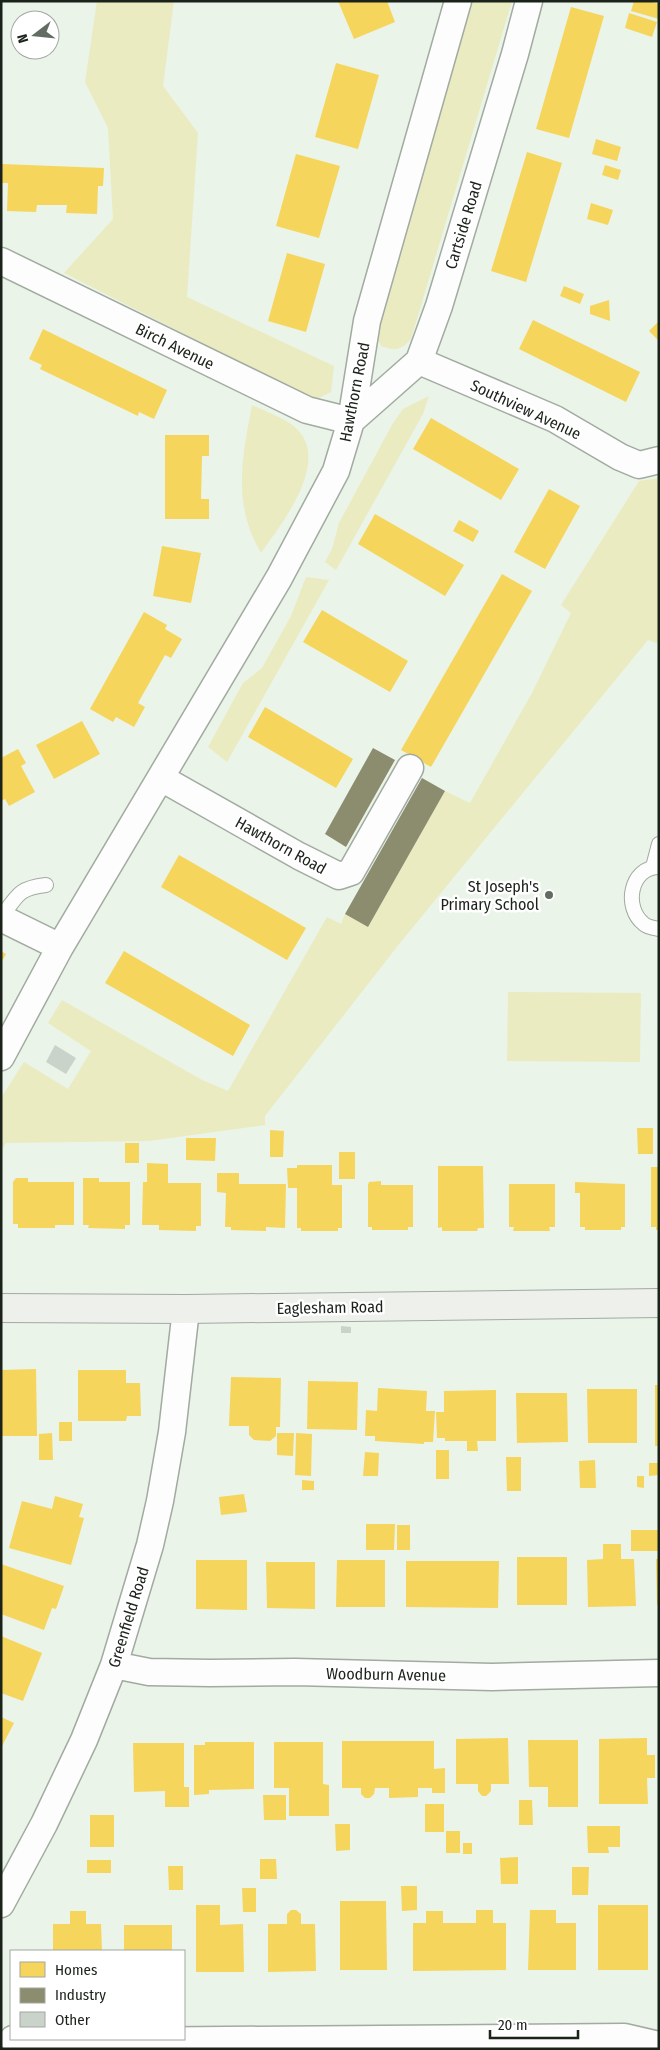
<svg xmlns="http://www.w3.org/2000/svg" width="660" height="2050" font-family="'Fira Sans Condensed',sans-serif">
<rect width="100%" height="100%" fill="#eaf4e8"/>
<path fill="#ebebc1" d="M97,1h77l-11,85 35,47 -11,164 147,69 -3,26 -16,8 -251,-127 49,-54 -5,-91 -23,-46z
M473,1h39l-101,338c-11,12 -16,12 -30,7l-6,-13z
M429,396l-6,18 -87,156 -11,-8 7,-13 7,-26 54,-100 10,-14z
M252,405c13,6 27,11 39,19 45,32 -9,99 -30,129 -29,-50 -19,-94 -9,-148z
M659,478v166l-11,-4 -248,303 -135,173v9l-116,16 -143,2 -5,8v-53l23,-36 44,27 23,-38 -43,-28 14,-23 140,80 26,11 99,-174 14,7 4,-10 23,13 77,-136 25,12 62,-110 39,-80 -10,-8 78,-124z
M306,577l23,3 -102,182 -19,-15 35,-64 19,-15 29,-52z
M508,992l133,1 -1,69 -133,-1z"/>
<path fill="#f6d55c" d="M338,1h49l8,21 -41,17z
M634,1h14l11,3v15l-28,-8z
M571,7l33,9 -35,122 -33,-9z
M629,13l28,9 -5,15 -27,-9z
M336,63l43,12 -21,74 -43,-12z
M596,139l25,8 -4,14 -25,-7z
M527,152l35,11 -36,119 -35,-11z
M296,154l44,12 -21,72 -43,-12z
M2,164l102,4 -1,18h-5l-1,28 -31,-1 1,-8h-30l-1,7 -29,-1 1,-28h-7z
M605,165l16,5 -3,10 -16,-5z
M591,203l22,7 -5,15 -21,-6z
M287,253l38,11 -19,68 -38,-11z
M564,286l20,8 -4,10 -20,-8z
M609,300l1,21 -20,-7v-8z
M533,320l107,52 -14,30 -107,-53z
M659,321v20l-10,-10z
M43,329l124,61 -13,29 -15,-7 -1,4 -98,-47 2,-4 -13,-6z
M431,418l88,51 -18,31 -88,-51z
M165,435h44v21h-7l-1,43h8v20h-44z
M549,489l31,17 -35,63 -31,-17z
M375,514l89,51 -19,31 -87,-52z
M459,520l20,11 -6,11 -20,-11z
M162,546l39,7 -10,50 -38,-7z
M502,574l30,17 -101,176 -30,-17z
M322,610l86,51 -18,31 -87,-50z
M144,612l23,13 -2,4 17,10 -11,19 -6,-3 -27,48 7,4 -11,20 -18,-10 -3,5 -23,-13z
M265,707l88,52 -17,29 -88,-51z
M82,721l18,33 -46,25 -18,-34z
M18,749l8,14 -5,3 14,26 -26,14 -4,-7 -4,2v-43z
M179,855l127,73 -19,32 -126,-73z
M1,951l5,3 -5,9z
M124,951l126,74 -17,31 -128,-73z
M637,1128h16v26h-15z
M270,1130l14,1 -1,26h-13z
M186,1138h30l-1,23 -29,-1z
M125,1143h14v20h-14z
M339,1152h16v27h-16z
M147,1163l21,1v19h33v43h-5v5l-37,-1v-5h-17l1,-43h4z
M297,1165h35v20h10v43h-4v3h-37v-3h-4v-40h-9l-1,-20h10z
M438,1166h45l1,62h-6l-1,3h-35v-4l-4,1z
M651,1167h8v63h-3v-3h-5z
M217,1173h22v11h47l-1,44 -19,-1v4l-35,-1v-3h-6l1,-34 -9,-1z
M16,1178h12v4h46v43h-19v3h-37v-4h-5v-42z
M83,1178h16v4h31v43h-5v4l-37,-1 1,-3h-6z
M381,1181v4h32v42h-5v3h-36v-3h-4v-42l1,-3z
M575,1182l50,2v43h-4v3h-36v-3h-5v-34h-5z
M509,1184h46v43h-6l1,4h-37l1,-4h-5z
M36,1369l1,67h-36v-66z
M78,1370h48v13h14l1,33h-14l-1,5h-48z
M231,1377l50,1 -1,49h-4v9l-6,5 -16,-1 -5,-5v-9h-20z
M308,1381l50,1 -1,48 -50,-1z
M655,1385h4v61h-4z
M378,1388l49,3 -1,20h9l-2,31h-9v2l-49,-3v-5h-10l1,-26 11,1z
M587,1389h50v54h-49z
M496,1390v51h-19l1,10h-11v-10h-22v-3h-8l-1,-26h8v-21z
M516,1393h51l1,49 -51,1z
M59,1422h13v19h-13z
M52,1433l1,27h-14v-26z
M277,1433h17l-1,23 -16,-1z
M296,1433l16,1 -1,42 -16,-1z
M436,1450h13v29h-13z
M365,1452l14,1 -1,23h-15z
M506,1457h15v34h-14z
M595,1460l1,28h-16l-1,-27z
M649,1463h10v12l-10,1z
M637,1476h7v12l-7,-1z
M302,1480l12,1v9h-12z
M244,1494l3,18 -26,3 -2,-18z
M55,1496l28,8 -4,13 5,1 -13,47 -62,-17 13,-47 30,8z
M366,1524h29l-1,26h-28z
M397,1525h13v25h-13z
M631,1530h27l1,21h-28z
M603,1544h18v15h13l2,47 -48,1 -1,-47 16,-1z
M517,1557h50v48h-50z
M656,1559h3v46h-2z
M196,1560h51v50l-51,-1z
M337,1560h48v47h-49z
M406,1561h93l-1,47 -92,-1z
M266,1562h49v47l-48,-1z
M1,1564l63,22 -8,23 -4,-1 -8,22 -43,-16z
M1,1636l41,17 -19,48 -22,-8z
M1,1717l13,6 -13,25z
M508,1738l1,46h-18v7l-5,5h-4l-4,-5v-7h-22v-45z
M647,1738v17h8v23h-8l1,26h-49v-65z
M528,1740h50v67h-30v-20h-19z
M342,1741h92v28l11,-1v25h-13v-5h-14v9l-29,1v-10h-14l-1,6 -4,4h-5l-4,-4v-6h-19z
M205,1742h49v47l-45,1v4l-15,1v-50h11z
M274,1742h49v42l6,1v31h-40v-28h-15z
M133,1743h51v44h5v20h-24v-16l-31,1z
M263,1795h23v25h-22z
M519,1800h13l1,25h-14z
M425,1804h19v28h-19z
M90,1815h24v32h-24z
M335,1824h15v26l-14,1z
M587,1826h33v21h-12l1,6h-21z
M446,1831h14v22h-14z
M463,1843h9v11h-9z
M518,1857v27h-17l-1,-26z
M260,1859h16l1,20h-17z
M87,1860h24v13h-24z
M168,1866h15v24h-14z
M572,1867h17l-1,28h-16z
M401,1886h16v24l-15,1z
M242,1888h14v24h-13z
M340,1901h46l1,69h-47z
M196,1905h24v20l23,-1 1,48h-48z
M598,1905h50v65h-50z
M291,1910h5l5,4v10h14l1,47 -48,1v-48h19v-10z
M476,1910h17v13h13v47l-93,1v-48h13v-12h17v12h33z
M530,1910h26v13h20v47h-48z
M70,1911h16v13h15l1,27h-49v-27h17z
M124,1925h48v26h-48z"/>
<path fill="#8c8c6e" d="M373,748l22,12 -49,87 -21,-13z
M422,778l23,13 -77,136 -23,-13z"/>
<path fill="#c9d3ca" d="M55,1045l21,13 -10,16 -20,-12z
M341,1326l10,1v6h-10z"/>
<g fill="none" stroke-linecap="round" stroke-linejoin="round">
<g stroke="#a2aaa1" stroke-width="16">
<path id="lane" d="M653,867l6,-23
M659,867c-29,0 -36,41 -15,57 3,3 10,4 15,5
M1,918c16,-22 17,-30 45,-33"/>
</g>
<g stroke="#a2aaa1" stroke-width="29">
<path id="street" d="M1,261l306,149 44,11
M419,361l136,58 65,38 19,8 20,-5
M351,421l68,-60 20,-55 76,-252 14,-53
M161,778l138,78 40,20 12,-4 59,-104
M1,918l59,29
M1,1057l59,-110 219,-369 57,-107 15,-50 16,-100 91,-320
M114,1665l35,7 61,1 85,-1 197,5 167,-4
M1,1904l43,-80 40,-84 30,-75 36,-120 10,-44 12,-69 14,-123
M13,2039l97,2 514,-4 35,8"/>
</g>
<g stroke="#a2aaa1" stroke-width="30">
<path id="secondary" d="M1,1308l185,1 473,-6"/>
</g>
<use href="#lane" stroke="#fcfdfc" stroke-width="14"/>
<use href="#street" stroke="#fcfdfc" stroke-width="26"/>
<use href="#secondary" stroke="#edf0eb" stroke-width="28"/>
</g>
<circle fill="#636c62" stroke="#fff" stroke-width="2" cx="549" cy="895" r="5"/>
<g text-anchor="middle" stroke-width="5" stroke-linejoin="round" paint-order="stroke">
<g font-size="16" fill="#1b221a" stroke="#fff">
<text transform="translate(463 225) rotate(-73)" y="6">Cartside Road</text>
<text transform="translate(175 346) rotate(26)" y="6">Birch Avenue</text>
<text transform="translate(354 392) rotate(-79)" y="6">Hawthorn Road</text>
<text transform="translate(526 409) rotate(25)" y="6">Southview Avenue</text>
<text transform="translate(281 845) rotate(29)" y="6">Hawthorn Road</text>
<text transform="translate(330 1307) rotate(-1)" y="6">Eaglesham Road</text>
<text transform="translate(128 1617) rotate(-73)" y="6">Greenfield Road</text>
<text transform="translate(386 1674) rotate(1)" y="6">Woodburn Avenue</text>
</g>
<g font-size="16" fill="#1b221a" stroke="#fff" text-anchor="end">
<text x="539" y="892">St Joseph's<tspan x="539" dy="18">Primary School</tspan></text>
</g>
</g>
<rect width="660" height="2050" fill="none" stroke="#1b221a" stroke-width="5"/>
<rect x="10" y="1950" width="175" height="90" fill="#ffffff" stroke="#a4a7a3"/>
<rect x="20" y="1962" width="25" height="15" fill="#f6d55c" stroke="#a4a7a3"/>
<text x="55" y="1975" font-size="15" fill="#1b221a">Homes</text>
<rect x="20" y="1988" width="25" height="15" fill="#8c8c6e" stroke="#a4a7a3"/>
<text x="55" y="2000" font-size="15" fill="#1b221a">Industry</text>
<rect x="20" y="2012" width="25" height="15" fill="#c9d3ca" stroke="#a4a7a3"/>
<text x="55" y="2025" font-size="15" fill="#1b221a">Other</text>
<g transform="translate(35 35) rotate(254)"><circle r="24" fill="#ffffff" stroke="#a4a7a3"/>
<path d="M0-4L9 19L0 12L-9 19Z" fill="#636c62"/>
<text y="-8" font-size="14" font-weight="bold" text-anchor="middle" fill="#1b221a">N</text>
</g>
<path d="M490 2030v8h88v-8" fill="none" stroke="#1b221a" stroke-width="2.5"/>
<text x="498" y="2030" font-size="15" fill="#1b221a" stroke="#ffffff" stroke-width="4" paint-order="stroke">20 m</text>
</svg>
